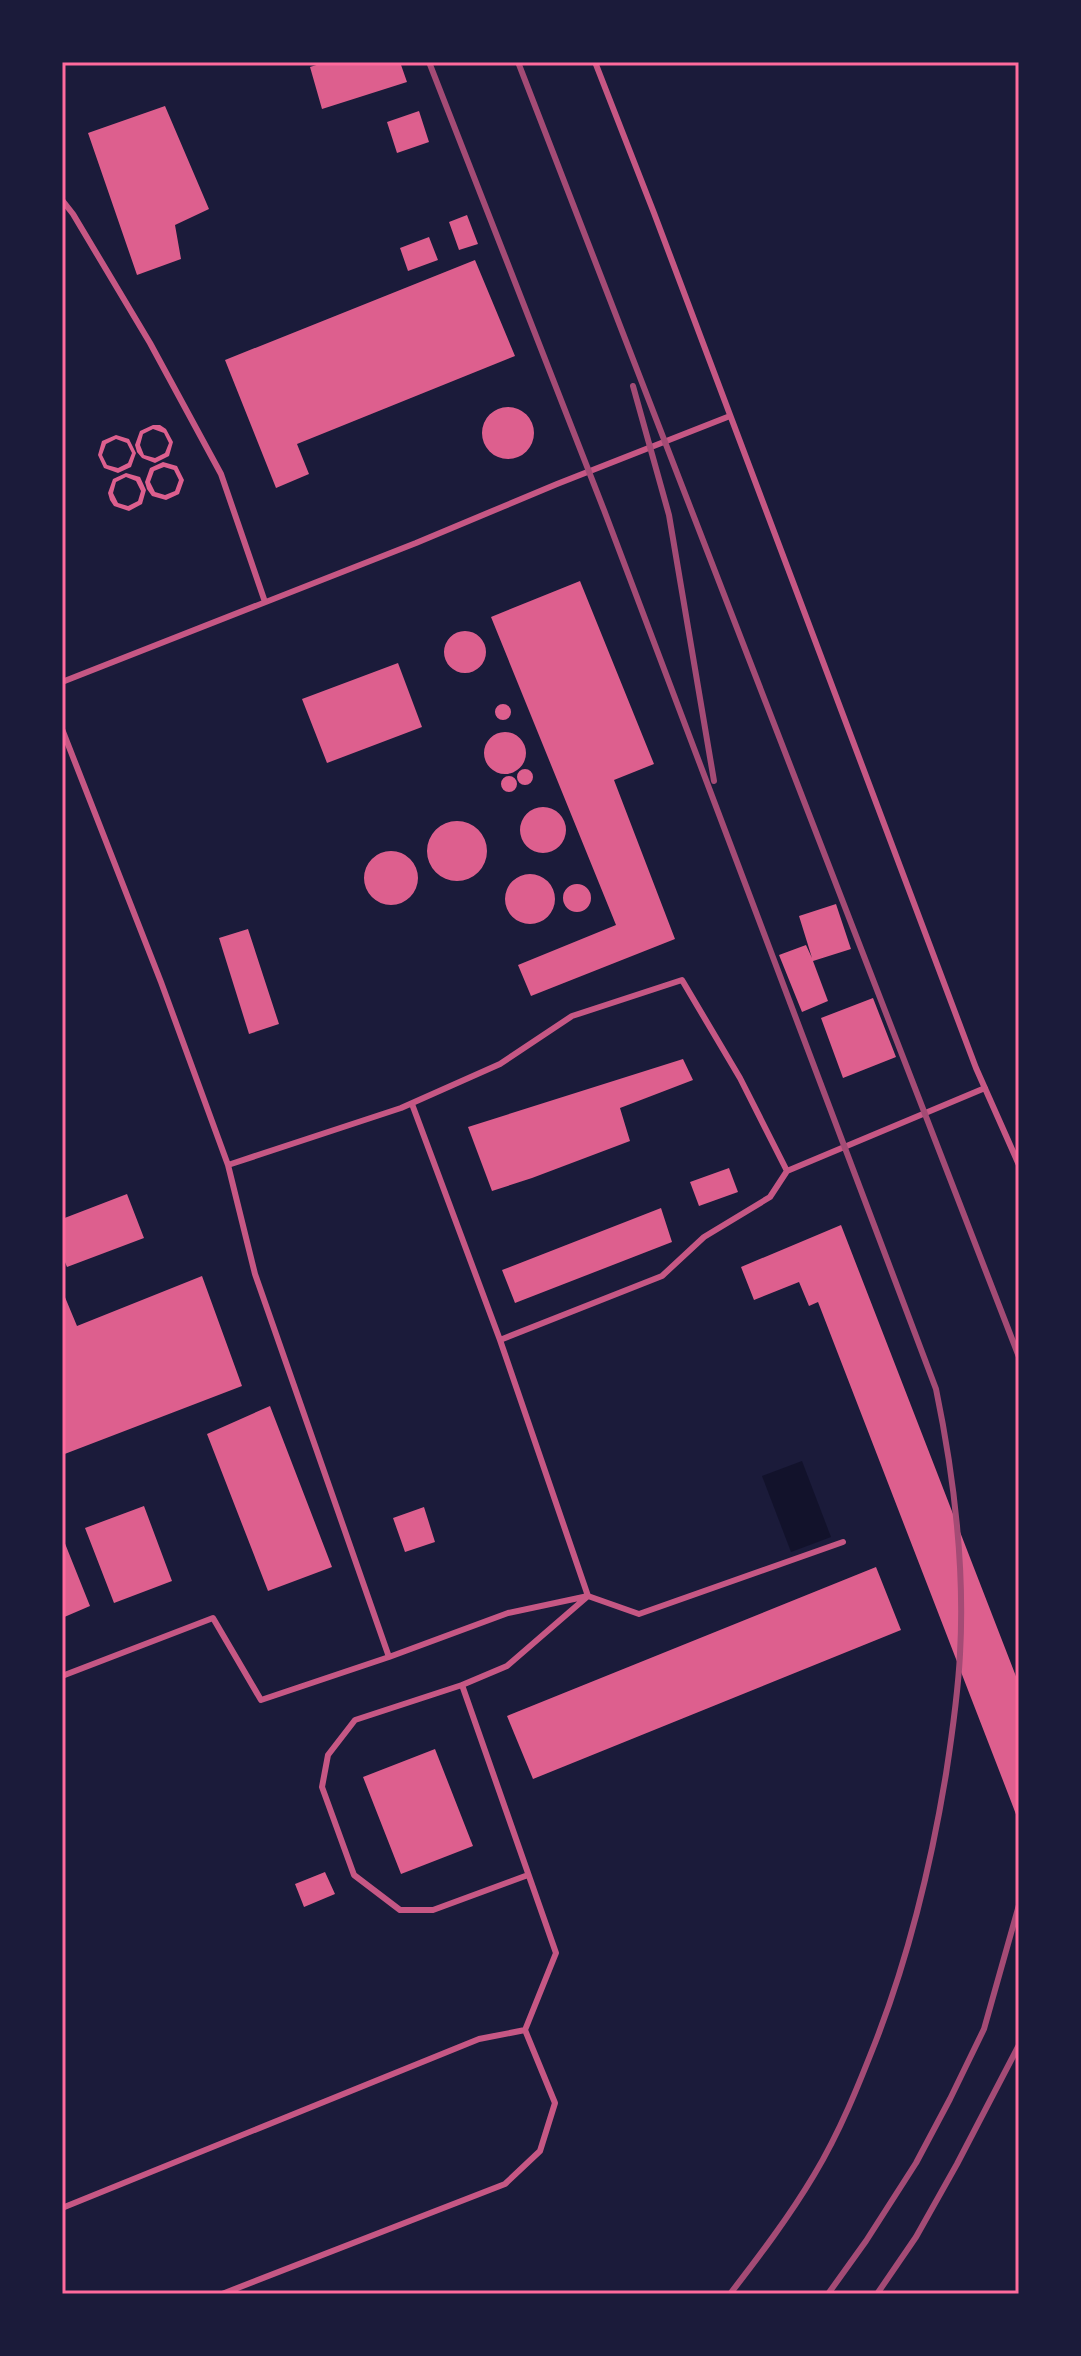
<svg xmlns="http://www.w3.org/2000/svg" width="1081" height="2356" font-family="Lora,serif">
<rect width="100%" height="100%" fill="#1b1b3a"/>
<path fill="#12122b" d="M802,1461l29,76 -40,15 -29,-76z"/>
<path fill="#dd5f8e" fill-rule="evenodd" d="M326,62h74l7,20 -85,27 -12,-42z
M165,106l44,103 -34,16 6,34 -44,16 -49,-142z
M419,111l10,31 -32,11 -10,-31z
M467,215l11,29 -19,6 -10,-28z
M429,237l9,23 -30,11 -8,-23z
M475,260l40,96 -218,88 12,30 -33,14 -51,-128z
M482 433a26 26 0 1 1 52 0a26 26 0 1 1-52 0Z
M153,425h7l6,4 7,13 -4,14 -14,7 -13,-5 -5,-6 -2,-7 5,-14zM153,429l11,4 5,10 -4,10 -10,5 -11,-3 -4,-10 3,-11z
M116,435l13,4 7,14 -5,14 -13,6 -14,-5 -6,-13 4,-14zM116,439l11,4 5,10 -4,10 -10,5 -11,-3 -5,-10 4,-11z
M163,462l14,4 7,14 -5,14 -13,6 -14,-4 -5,-7 -2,-7 5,-14zM164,467l10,3 5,10 -4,11 -10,4 -10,-3 -5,-10 4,-11z
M126,473l14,4 6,13 -4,14 -13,7 -15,-5 -4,-6 -2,-7 5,-14zM126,477l10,4 5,10 -3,10 -10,5 -10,-3 -5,-10 3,-11z
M580,581l74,183 -40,16 61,159 -144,57 -13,-31 98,-40 -125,-308z
M444 652a21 21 0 1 1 42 0a21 21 0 1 1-42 0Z
M398,663l24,64 -95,36 -25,-64z
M495 712a8 8 0 1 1 16 0a8 8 0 1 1-16 0Z
M484 753a21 21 0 1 1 42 0a21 21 0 1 1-42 0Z
M517 777a8 8 0 1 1 16 0a8 8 0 1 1-16 0Z
M501 784a8 8 0 1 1 16 0a8 8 0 1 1-16 0Z
M520 830a23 23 0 1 1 46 0a23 23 0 1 1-46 0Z
M427 851a30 30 0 1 1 60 0a30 30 0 1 1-60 0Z
M364 878a27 27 0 1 1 54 0a27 27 0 1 1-54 0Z
M505 899a25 25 0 1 1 50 0a25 25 0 1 1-50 0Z
M563 898a14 14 0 1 1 28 0a14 14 0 1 1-28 0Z
M836,904l15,45 -38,12 15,40 -26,11 -23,-57 27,-10 6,13 -13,-42z
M248,929l31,95 -30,10 -30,-96z
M873,998l23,59 -53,21 -22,-60z
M683,1059l10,21 -73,28 10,33 -98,37 -40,13 -24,-64z
M729,1168l9,24 -39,14 -9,-24z
M127,1194l17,44 -77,29 -5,-12v-36z
M661,1208l11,34 -157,61 -13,-33z
M841,1225l178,459v138l-201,-520 -9,4 -10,-24 -45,18 -13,-33z
M202,1276l40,110 -180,69v-165l15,36z
M270,1406l62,161 -64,24 -61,-157z
M144,1506l28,75 -58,22 -29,-75z
M424,1507l11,35 -30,10 -12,-34z
M62,1536l28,70 -28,12z
M876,1567l25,63 -368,149 -26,-63z
M435,1749l38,97 -72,28 -38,-97z
M325,1872l10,22 -31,13 -9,-23z"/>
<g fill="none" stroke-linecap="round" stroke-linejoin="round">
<path stroke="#c65784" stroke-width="6" d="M595,62l59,151 322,855 43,97
M62,200l11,14 77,129 71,131 44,128
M62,682l354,-139 141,-59 173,-68
M62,729l99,253 67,183 173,-57 99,-44 72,-48 110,-36 58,98 47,93 198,-83
M228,1165l27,109 134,383 119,-44 80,-17 51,18 204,-72
M500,1340l162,-64 42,-39 66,-40 17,-26
M62,1676l151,-58 48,82 128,-43
M462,1685l-107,35 -27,35 -6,32 32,88 46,35h33l95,-35
M62,2208l417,-169 46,-9
M222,2294l283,-110 35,-33 15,-48 -30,-73 31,-77 -94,-268 45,-19 81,-70 -88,-256 -88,-236"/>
<path stroke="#a44b75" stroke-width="6" d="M429,62l175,448 332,879c18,87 29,177 24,265 -2,40 -8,81 -14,120 -15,91 -36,178 -69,264 -18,46 -37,94 -63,137 -25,42 -54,80 -84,119
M518,62l501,1295
M633,386l36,129 45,266
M828,2294l38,-53 50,-78 34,-64 34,-70 35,-124
M877,2294l39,-57 41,-73 62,-119"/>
</g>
<rect width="1081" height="2356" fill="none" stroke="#1b1b3a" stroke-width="128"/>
<rect x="64" y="64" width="953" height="2228" fill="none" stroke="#ff6b9d" stroke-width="3"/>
</svg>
